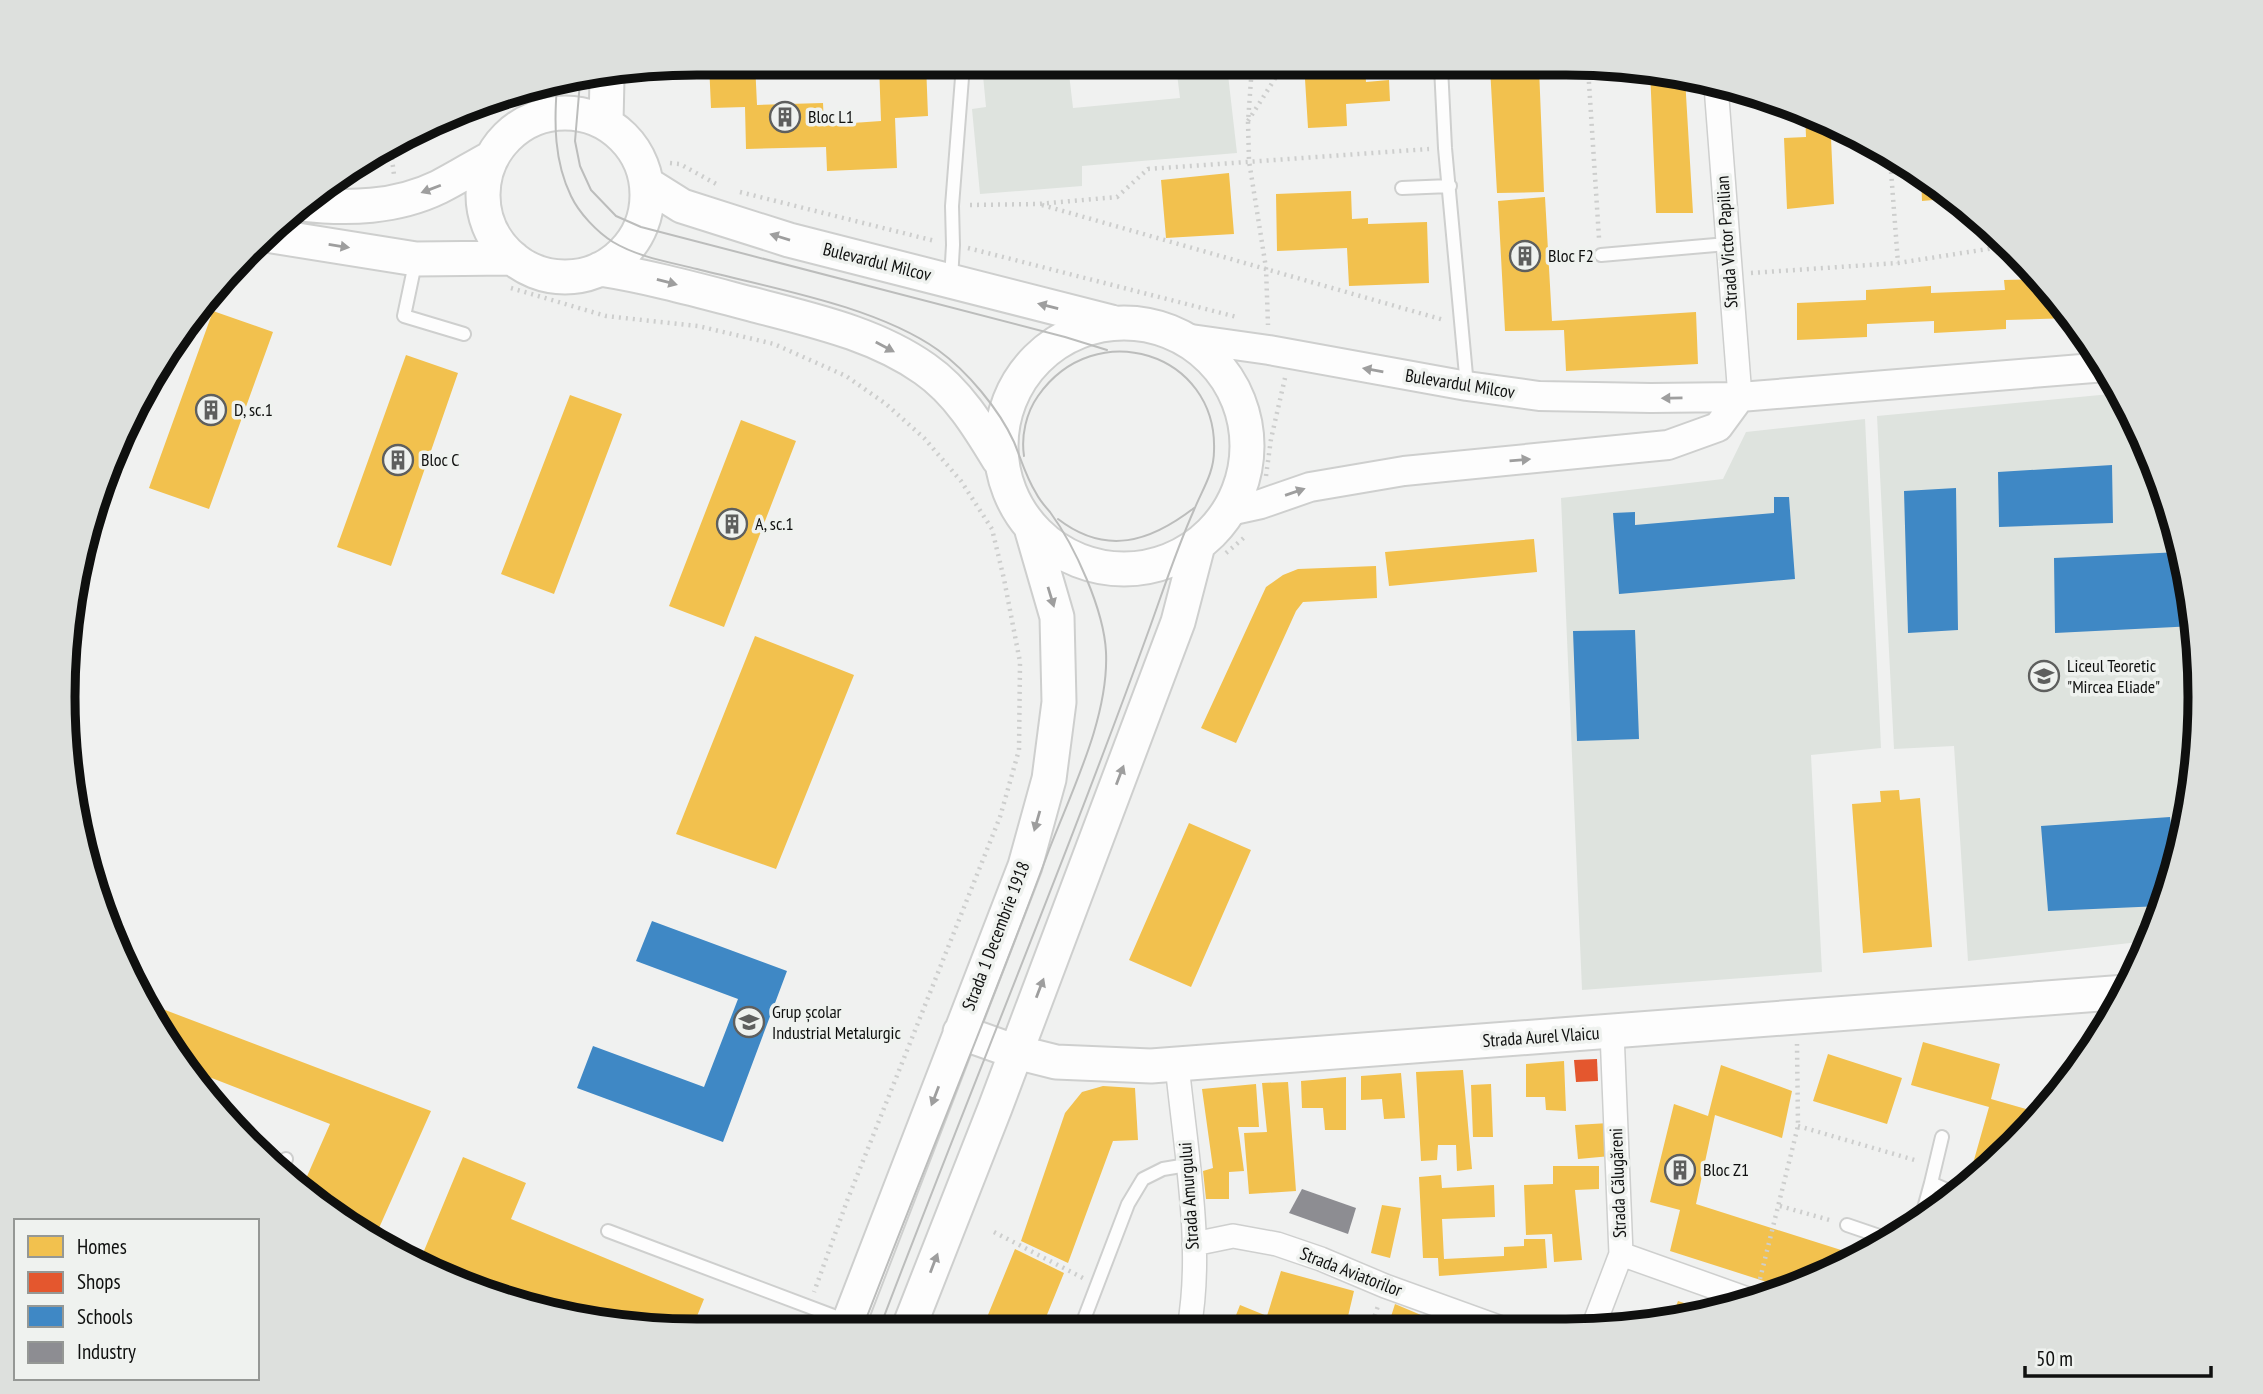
<svg xmlns="http://www.w3.org/2000/svg" width="2263" height="1394" font-family="'PT Sans Narrow',sans-serif">
<rect width="100%" height="100%" fill="#f0f1f0"/>
<path fill="#dee3de" d="M982,65h86l5,43 107,-10 -4,-32h51l10,87 -155,13v20l-102,8 -8,-85 14,-2z
M2121,393l45,100 29,121 4,124 -21,123 -30,80 -180,20 -14,-215 -60,3 -17,-333z
M1865,419l16,329 -70,7 11,217 -240,18 -21,-492 162,-19 23,-47z"/>
<path fill="#f2c14e" d="M709,63h46l2,42 66,-2 1,22 57,-4 -2,-57h47l2,52 -33,2 2,50 -70,3 -1,-24 -80,2 -1,-42 -34,1z
M1338,67h27l1,15 23,-2 1,21 -44,3 1,22 -39,2 -3,-49 33,-1z
M1490,67l49,1 5,124 -47,1z
M1650,69l35,9 8,135h-37z
M1805,110l47,26 -21,2 3,66 -47,5 -3,-71 22,-1z
M1229,173l5,61 -68,4 -5,-58z
M1921,176l31,18 4,4 -34,3z
M1351,191l1,28 16,-1v6l59,-2 2,61 -80,3 -2,-38 -70,3 -1,-57z
M1545,197l7,124 144,-9 2,52 -132,7 -2,-41 -59,1 -7,-130z
M2043,279l28,39 -65,2v9l-72,4v-12l-67,3v13l-70,3v-37l69,-3v-10l65,-4v7l74,-3 -1,-10z
M213,311l60,21 -64,177 -60,-21z
M406,355l52,18 -67,193 -54,-19z
M570,395l52,19 -68,180 -53,-20z
M741,420l55,21 -72,186 -55,-21z
M1534,539l3,33 -148,14 -4,-34z
M1376,566l1,32 -74,4 -7,9 -60,132 -35,-15 65,-141 17,-12 15,-6z
M755,636l99,39 -78,194 -100,-35z
M1899,790l1,10 20,-2 12,149 -69,6 -11,-149 29,-2 -1,-11z
M1189,823l62,27 -60,137 -62,-27z
M152,1005l279,106 -56,126 -64,-37 -10,-10 29,-66 -144,-56z
M1923,1042l77,22 -9,35 42,12 -4,15 -49,50 -10,-2 19,-67 -78,-22z
M1828,1054l74,24 -15,46 -74,-23z
M1564,1061l2,50 -20,-1 -1,-13h-19v-33z
M1721,1065l71,26 -10,47 -67,-23 -19,89 164,52 -71,33 -119,-38 10,-41 -30,-8 24,-98 34,12z
M1463,1070l9,99 -15,2 -1,-26h-18l-1,15 -16,1 -5,-89z
M1401,1073l4,45 -21,1 -2,-20 -21,1v-24z
M1346,1077v53h-21l-2,-22h-21l-1,-27z
M1288,1082l8,109 -47,3 -5,-61 23,-1 -5,-49z
M1256,1084l3,43h-21l6,44 -15,1v27h-23l-3,-28 10,-3 -11,-79z
M1491,1084l2,53h-20l-2,-52z
M1103,1086l32,2 3,52 -25,1 -45,122 -47,-22 44,-128 17,-21z
M1609,1123l2,33 -33,3 -3,-34z
M463,1157l63,26 -15,36 193,80 -11,27h-78l-82,-22 -112,-46z
M1553,1166h46v23l-24,1 7,70 -28,2 -2,-28 -26,1 -2,-50 29,-1z
M1441,1175l1,13 52,-3 1,32 -53,2 2,40 60,-3v-9l20,-1v-7h21l2,29 -108,8 -1,-18h-15l-4,-81z
M1382,1205l19,3 -11,50 -19,-5z
M1015,1249l49,24 -22,54h-59z
M1281,1271l73,20 -9,38 -44,-1 -21,-4 -2,4h-47l9,-23 27,11z
M1678,1301l27,9 -33,7z
M1395,1304l59,25h-67z"/>
<path fill="#e4572e" d="M1597,1059l1,22 -22,1 -2,-22z"/>
<path fill="#3f88c5" d="M2112,465l1,58 -114,4 -1,-55z
M1956,488l2,142 -50,3 -4,-142z
M1774,497h15l6,82 -176,15 -6,-81 22,-1v13l139,-12z
M2180,552l15,62v12l-140,7 -1,-75z
M1635,630l4,109 -62,2 -4,-110z
M2170,817l6,51 -15,38 -113,5 -7,-85z
M652,921l135,50 -64,171 -146,-54 16,-42 111,41 34,-88 -102,-38z"/>
<path fill="#8d8d92" d="M1302,1189l54,19 -8,26 -59,-21z"/>
<g fill="none" stroke-linecap="round" stroke-linejoin="round">
<g stroke="#cecfce" stroke-width="16">
<path id="service" d="M1441,67l4,81 22,238
M1402,188l48,-2
M1601,255l126,-11
M416,259l-12,57 60,18
M951,280l2,-35 -1,-39 11,-141
M2104,1026l9,-29
M282,1170l4,-11
M1931,1183l11,-46
M1921,1219l10,-36 25,11
M1847,1225l44,15
M608,1231l239,90
M1081,1327l47,-123 15,-25 20,-10 24,-4"/>
</g>
<g stroke="#cecfce" stroke-width="26">
<path id="minor" d="M1716,86l24,311
M1177,1064c8,83 27,182 12,264
M1194,1244l39,-8 44,8 44,15 64,27 119,43
M1621,1254l132,47
M1592,1330l29,-76 -9,-222"/>
</g>
<g stroke="#cecfce" stroke-width="32">
<path id="tertiary" d="M1184,338l85,12 198,36 72,10 112,2 89,-1 366,-30
M1229,511l32,-7 49,-17 94,-16 264,-26 50,-18 22,-30"/>
</g>
<g stroke="#cecfce" stroke-width="37">
<path id="secondary" d="M483 195a82 82 0 1 1 164 0a82 82 0 1 1-164 0Z
M606,123l1,-45
M647,184l35,22 107,34 322,82
M301,204c47,5 95,4 138,-17 18,-9 35,-20 52,-29
M272,236l144,23 97,-1
M600,269c51,8 101,22 151,35 60,16 123,29 174,65 33,23 54,58 74,91
M1001 446a123 123 0 1 1 246 0a123 123 0 1 1-246 0Z
M960,1032l56,20 40,10 95,4 975,-74
M847,1327l178,-461 24,-87 10,-77 -2,-85 -25,-86
M909,1327l86,-219 183,-486 20,-77"/>
</g>
<path stroke="#cdcecd" stroke-width="4.5" stroke-dasharray="2 5" stroke-linecap="butt" d="M1252,66l-4,56 1,39 17,107 2,57
M1588,68l11,170
M1248,121l35,-55
M391,151l3,24
M1890,158l8,105
M670,163l10,1 38,21
M740,192l195,49
M970,205l68,-1 79,-7 31,-28 281,-20
M1042,205l402,115
M968,248l269,69
M1751,273l147,-10 109,-17
M511,288l95,28 92,10 76,18 72,32 40,28 38,34 37,43 31,48 12,50 16,83 -1,88 -19,67 -153,384 -33,91
M1266,476l5,-37 14,-61
M1226,553l20,-17
M1798,1126l120,35
M1780,1206l53,15
M994,1232l89,46
M1760,1279l38,-153 -1,-82
M1370,1329l8,-23"/>
<use href="#service" stroke="#fdfdfd" stroke-width="12"/>
<use href="#minor" stroke="#fdfdfd" stroke-width="23"/>
<use href="#tertiary" stroke="#fdfdfd" stroke-width="28"/>
<use href="#secondary" stroke="#fdfdfd" stroke-width="33"/>
<path stroke="#bcbdbc" stroke-width="2" d="M580,82l-5,59 5,25 11,24 25,26 25,11 424,110 42,13
M557,86c-3,37 -3,75 14,110 8,17 26,36 42,46 25,15 56,20 84,27 74,19 179,37 241,81 29,21 61,59 76,92 7,17 12,35 22,51 4,8 9,13 14,19 25,34 54,98 56,140 3,65 -34,138 -57,198 -59,160 -125,318 -186,477
M1058,519c48,37 92,23 136,-11
M880,1327c89,-234 185,-465 270,-700 14,-39 27,-79 44,-117 8,-20 20,-37 20,-59 4,-98 -119,-137 -176,-55 -12,17 -17,40 -14,60"/>
</g>
<defs><path id="oneway-solid" d="M-6-.8H1V-3.2L6.5 0L1 3.2V.8H-6Z" transform="scale(1.75)"/></defs>
<g fill="#9e9e9e">
<use href="#oneway-solid" transform="translate(431 189) rotate(159)"/>
<use href="#oneway-solid" transform="translate(780 237) rotate(-163)"/>
<use href="#oneway-solid" transform="translate(339 246) rotate(9)"/>
<use href="#oneway-solid" transform="translate(667 282) rotate(15)"/>
<use href="#oneway-solid" transform="translate(1048 306) rotate(-166)"/>
<use href="#oneway-solid" transform="translate(885 347) rotate(28)"/>
<use href="#oneway-solid" transform="translate(1373 370) rotate(-170)"/>
<use href="#oneway-solid" transform="translate(1672 398) rotate(179)"/>
<use href="#oneway-solid" transform="translate(1520 460) rotate(-5)"/>
<use href="#oneway-solid" transform="translate(1295 492) rotate(-19)"/>
<use href="#oneway-solid" transform="translate(1051 597) rotate(73)"/>
<use href="#oneway-solid" transform="translate(1120 775) rotate(-69)"/>
<use href="#oneway-solid" transform="translate(1037 821) rotate(106)"/>
<use href="#oneway-solid" transform="translate(1040 988) rotate(-69)"/>
<use href="#oneway-solid" transform="translate(935 1096) rotate(111)"/>
<use href="#oneway-solid" transform="translate(934 1263) rotate(-69)"/>
</g>
<defs>
<g id="building-ring" transform="scale(1.575)"><circle r="9.5" fill="#eff2ef" stroke="#5e5f5e" stroke-width="1.5"/><path d="M-4-6H4V6H1V3H-1V6H-4ZM-2.5-4.3h1.7v1.8h-1.7ZM.8-4.3h1.7v1.8H.8ZM-2.5-1h1.7V.8h-1.7ZM.8-1h1.7V.8H.8Z" fill="#5e5f5e"/></g>
<g id="university-ring" transform="scale(1.575)"><circle r="9.5" fill="#eff2ef" stroke="#5e5f5e" stroke-width="1.5"/><path d="M0-5L7-2L0 1L-7-2ZM-4 1L0 2.5L4 1V4Q0 6-4 4Z" fill="#5e5f5e"/></g>
</defs>
<g fill-rule="evenodd">
<use href="#building-ring" x="785" y="117"/>
<use href="#building-ring" x="1525" y="256"/>
<use href="#building-ring" x="211" y="410"/>
<use href="#building-ring" x="398" y="460"/>
<use href="#building-ring" x="732" y="524"/>
<use href="#university-ring" x="2044" y="676"/>
<use href="#university-ring" x="749" y="1022"/>
<use href="#building-ring" x="1680" y="1170"/>
</g>
<g text-anchor="middle" stroke-width="7" stroke-linejoin="round" paint-order="stroke">
<g font-size="18" fill="#0f100f" stroke="#eff2ef" text-anchor="start">
<text x="808" y="123">Bloc L1</text>
<text x="1548" y="262">Bloc F2</text>
<text x="234" y="416">D, sc.1</text>
<text x="421" y="466">Bloc C</text>
<text x="755" y="530">A, sc.1</text>
<text x="2067" y="672">Liceul Teoretic<tspan x="2067" dy="21">"Mircea Eliade"</tspan></text>
<text x="772" y="1018">Grup școlar<tspan x="772" dy="21">Industrial Metalurgic</tspan></text>
<text x="1703" y="1176">Bloc Z1</text>
</g>
<g font-size="18" fill="#0f100f" stroke="#eff2ef">
<text transform="translate(1727 242) rotate(-94)" y="6">Strada Victor Papilian</text>
<text transform="translate(877 262) rotate(14)" y="6">Bulevardul Milcov</text>
<text transform="translate(1460 384) rotate(9)" y="6">Bulevardul Milcov</text>
<text transform="translate(996 936) rotate(-69)" y="6">Strada 1 Decembrie 1918</text>
<text transform="translate(1541 1037) rotate(-4)" y="6">Strada Aurel Vlaicu</text>
<text transform="translate(1618 1183) rotate(-92)" y="6">Strada Călugăreni</text>
<text transform="translate(1189 1196) rotate(-94)" y="6">Strada Amurgului</text>
<text transform="translate(1351 1272) rotate(21)" y="6">Strada Aviatorilor</text>
</g>
</g>
<path d="M0 0H2263V1394H0ZM697 75H1566A622 622 0 0 1 2188 697V697A622 622 0 0 1 1566 1319H697A622 622 0 0 1 75 697V697A622 622 0 0 1 697 75Z" fill="#dde0dd" fill-rule="evenodd"/>
<path fill="none" stroke="#0f100f" stroke-width="9" d="M697 75H1566A622 622 0 0 1 2188 697V697A622 622 0 0 1 1566 1319H697A622 622 0 0 1 75 697V697A622 622 0 0 1 697 75Z"/>
<rect x="14" y="1219" width="245" height="161" fill="#eff2ef" stroke="#959895" stroke-width="2"/>
<rect x="28" y="1236" width="35" height="21" fill="#f2c14e" stroke="#959895" stroke-width="2"/>
<text x="77" y="1254" font-size="21" fill="#0f100f">Homes</text>
<rect x="28" y="1272" width="35" height="21" fill="#e4572e" stroke="#959895" stroke-width="2"/>
<text x="77" y="1289" font-size="21" fill="#0f100f">Shops</text>
<rect x="28" y="1306" width="35" height="21" fill="#3f88c5" stroke="#959895" stroke-width="2"/>
<text x="77" y="1324" font-size="21" fill="#0f100f">Schools</text>
<rect x="28" y="1342" width="35" height="21" fill="#8d8d92" stroke="#959895" stroke-width="2"/>
<text x="77" y="1359" font-size="21" fill="#0f100f">Industry</text>
<path d="M2025 1366v10h186v-10" fill="none" stroke="#0f100f" stroke-width="3.5"/>
<text x="2036" y="1366" font-size="21" fill="#0f100f" stroke="#eff2ef" stroke-width="5" paint-order="stroke">50 m</text>
</svg>
